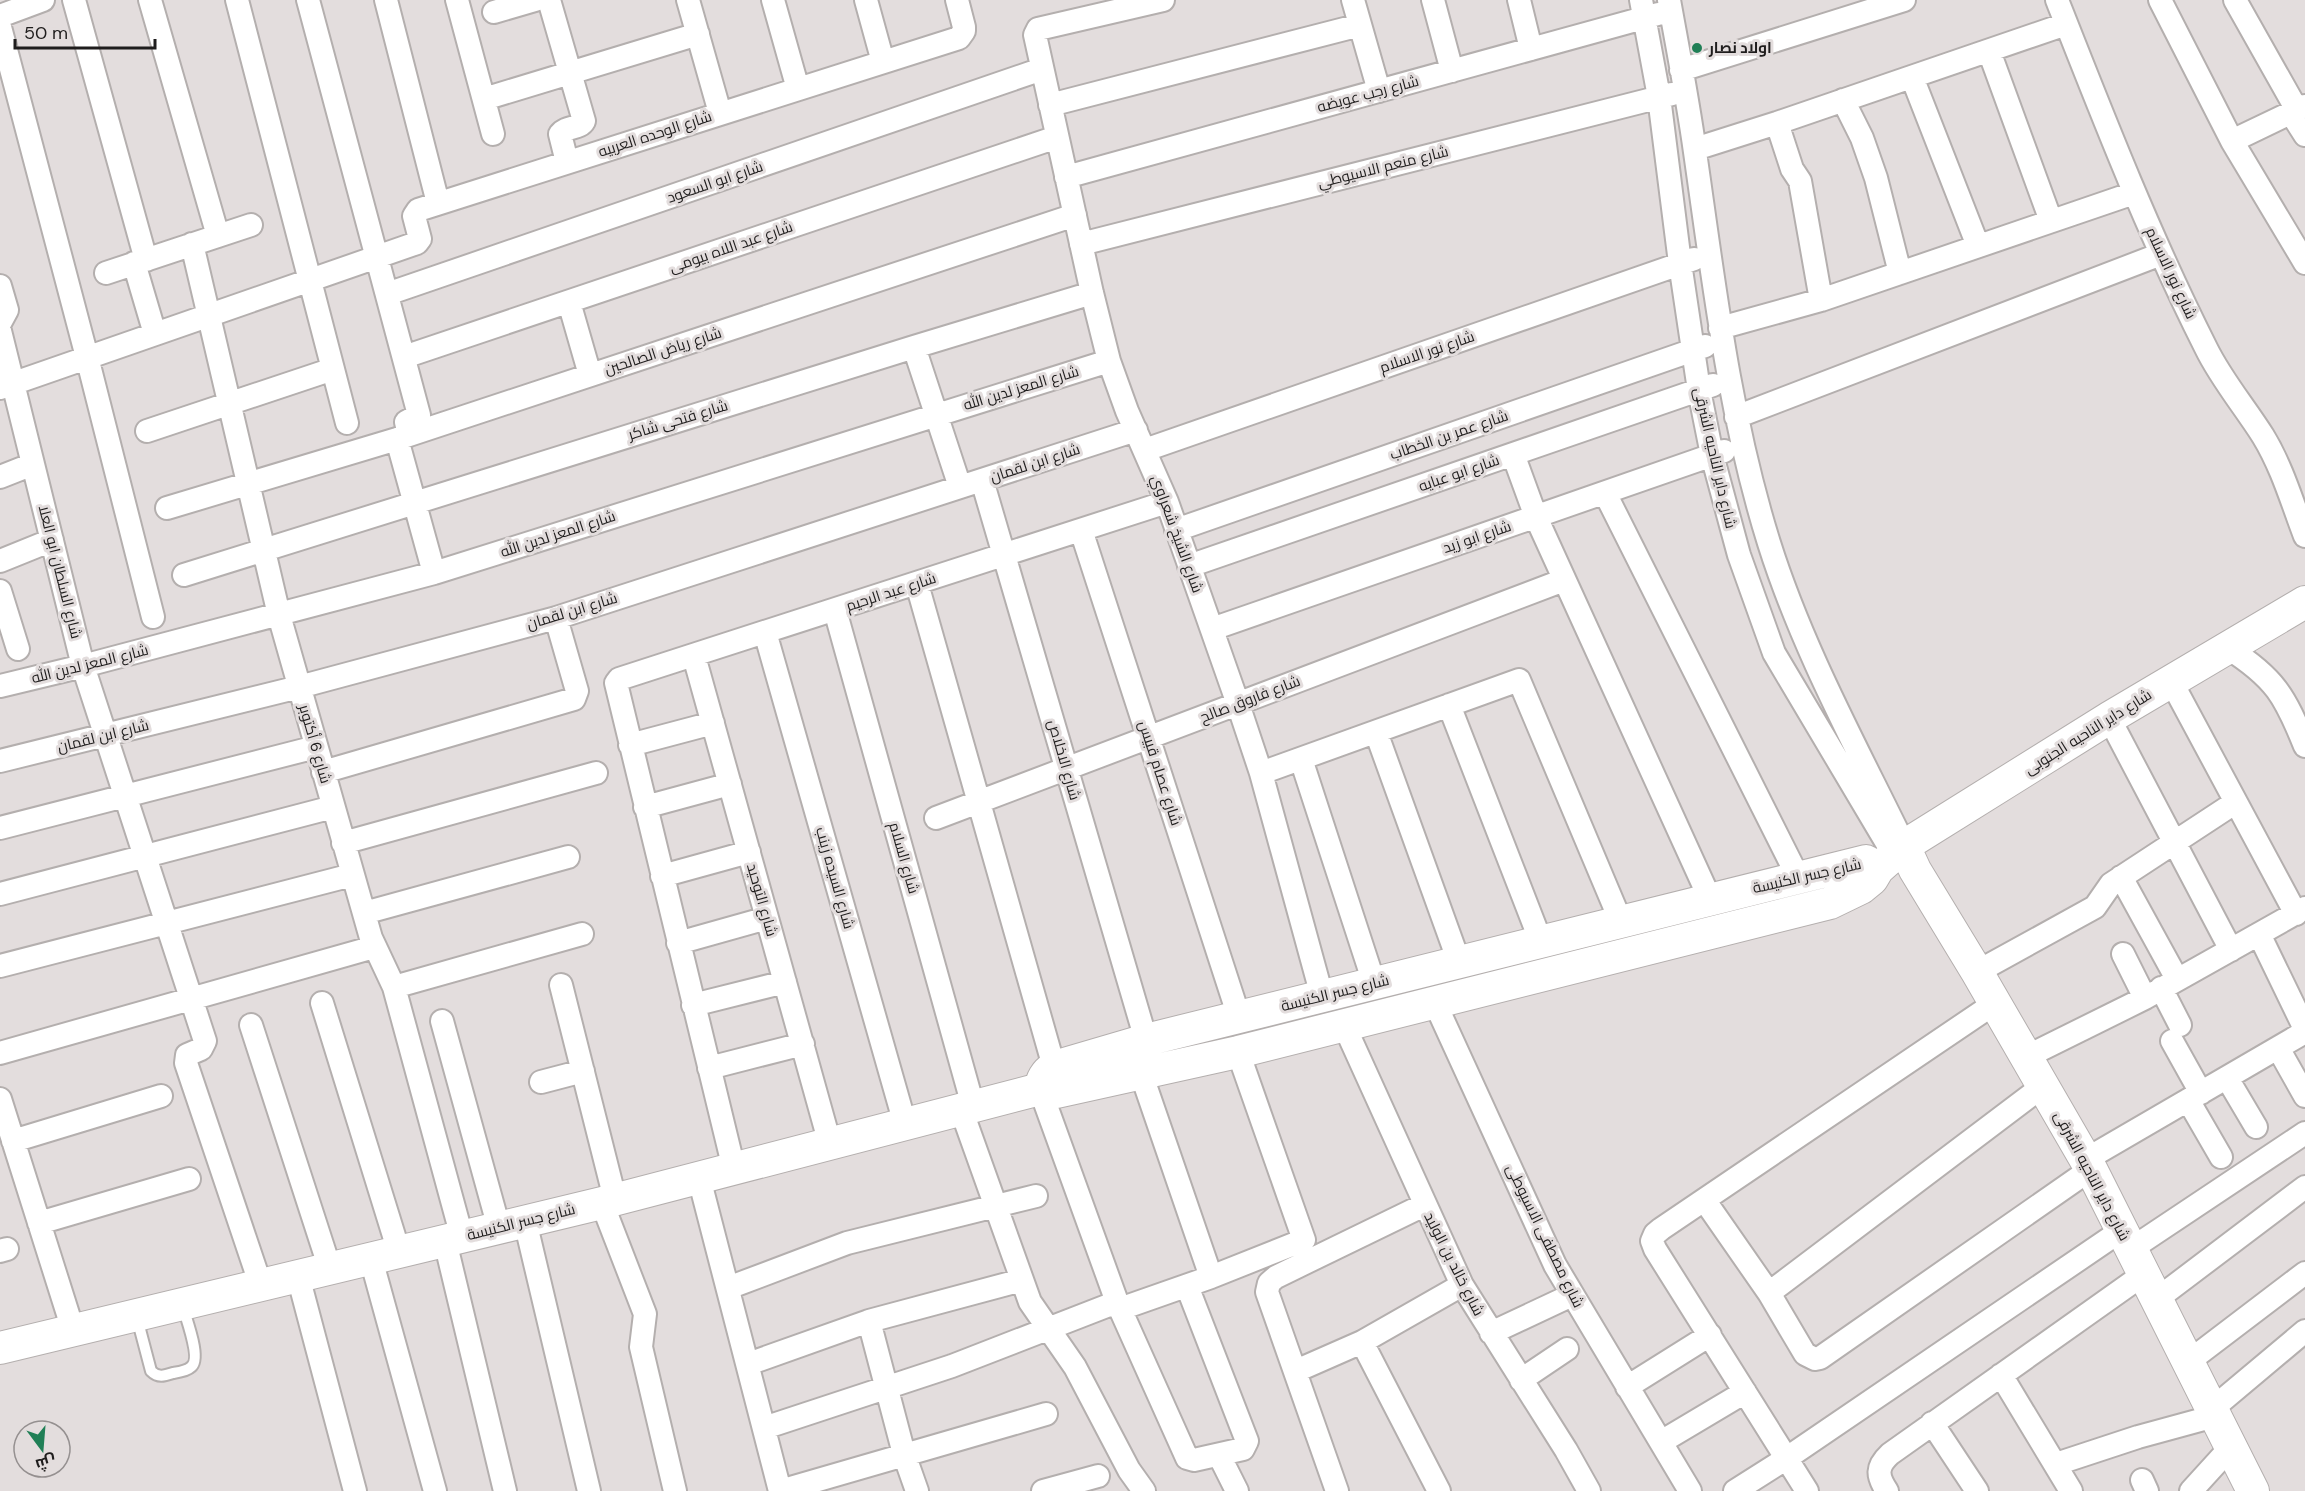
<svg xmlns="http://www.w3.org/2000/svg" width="2305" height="1491" font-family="'DM Sans',Cairo,sans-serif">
<rect width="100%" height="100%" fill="#e3dddd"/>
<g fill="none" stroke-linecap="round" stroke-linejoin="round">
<g stroke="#b4afae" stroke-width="14">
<path id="lane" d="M137,1318l14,53c7,7 13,5 22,2 6,-1 14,-2 18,-6 11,-8 -5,-48 -8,-60"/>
</g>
<g stroke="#b4afae" stroke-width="26">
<path id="street" d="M74,0l72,260
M150,0l68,236
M237,0l110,423
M308,0l111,415 -13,7 3,13
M386,0l52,203
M457,0l36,134
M549,0l35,121c-4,8 -18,5 -24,13l7,28
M688,0l32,113
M773,0l25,89
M866,0l17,62
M1163,0l-125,29 -3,6 57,258 17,68 18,50 40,91 71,202 23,69 61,223
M1353,0l26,91
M1433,0l19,71
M1519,0l12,49
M1641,0l18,97 21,166 19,127 13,65 27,100 35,98 120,202
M1669,0c9,50 19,101 26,152 19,132 34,263 74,391 33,105 87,203 135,302
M2057,0c46,117 92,235 149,348 15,31 38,58 57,88 19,31 29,66 42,100
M2160,0l72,141 73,122
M2235,0l62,110
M494,12l41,-12
M0,16l43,-16
M0,27l87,330 66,260
M1989,51l62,170
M1681,70l223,-70
M1912,77l66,169
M484,99l214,-65
M1843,100l19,38 14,40 24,95
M1050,105l310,-80
M2291,113l14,22
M1777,123l15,46 8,12 21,119
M2232,141l73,-35
M1695,149l82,-26 289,-99
M1066,177l592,-163
M192,244l87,371 92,323 23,49 68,250
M1081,244l591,-150
M134,263l21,71
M106,273l145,-48
M0,286l7,24 -7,13
M387,294l655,-225
M569,302l21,73
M1720,328l101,-28 313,-107
M0,331l83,335 122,375 -4,8 -14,6 -1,8 75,223
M914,347l46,140
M404,357l653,-220
M0,388l417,-145 3,-4 -6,-23 4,-6 541,-172 5,-7v-4l-7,-27
M1736,417l425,-163
M147,431l186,-62
M397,439l37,134
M1145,450l549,-191
M1513,454l23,63 174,382
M0,477l33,-13
M982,480l164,560
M1605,493l193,384
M167,508l230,-69 678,-224
M1081,530l158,487
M1176,530l529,-184
M0,561l52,-21
M1189,566l524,-181
M184,575l730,-228 178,-54
M917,584l137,483
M0,591l18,58
M835,610l138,496
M1212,629l512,-178
M765,632l140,492
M2228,648c47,30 57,48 77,98
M694,656l136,488
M2171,681l125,233
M0,686l83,-20 351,-93 675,-212
M1449,705l92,237
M2109,718l122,232
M1376,732l83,230
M630,745l83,-22
M1301,759l73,224
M0,761l299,-74 257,-69 580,-188
M323,772l251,-73 3,-8 -21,-73
M1261,773l258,-93 102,242
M645,807l85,-23
M936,818l628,-238
M0,828l316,-81
M343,843l253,-70
M662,876l87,-24
M2121,877l56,102
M0,894l333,-87
M364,913l204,-56
M2259,934l46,95
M678,943l89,-25
M2123,954l22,44
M0,966l352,-91
M1977,972l118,-65 16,-23 125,-82
M561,985l54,214
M394,987l188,-53
M2161,988l19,37
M322,1003l77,249
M1435,1003l120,262 135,226
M693,1005l92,-23
M442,1021l57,207
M251,1025l79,244
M1344,1025l118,260 104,165 23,41
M2172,1041l29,52
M2278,1048l27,48
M0,1053l374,-106
M2026,1057l119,-59 160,-90
M709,1068l94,-24
M1141,1073l70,204
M2227,1078l29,49
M541,1082l42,-11
M1040,1089l77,213 70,156 7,2 49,-11 4,-8 -60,-155
M0,1099l73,231
M2188,1100l33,57
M961,1109l69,193 45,65 54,103 15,21
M13,1141l148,-45
M2085,1160l220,-128
M734,1169l-118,-486 3,-4 548,-177
M699,1178l81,313
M1705,1201l64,92 36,61 10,5 5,-1 271,-189
M602,1203l43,111 -4,33 34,144
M525,1221l64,270
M39,1223l150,-44
M445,1241l60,250
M2131,1249l174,-116
M0,1251l7,-2
M371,1259l64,232
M298,1276l57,215
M728,1288l119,-45 189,-47
M1769,1293l274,-207
M2157,1299l148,-112
M1120,1309l91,-32 93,-37 -66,-188
M869,1321l35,133 13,37
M1491,1333l81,-38
M1362,1342l77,149
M2188,1362l117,-89
M748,1364l121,-43 153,-41
M1296,1371l66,-29 100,-57
M2001,1375l70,116
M1521,1380l46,-31
M1627,1387l83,-52
M2212,1409l93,-78
M1932,1423l45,68
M764,1428l188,-62 165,-64
M1661,1442l84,-50
M1219,1455l18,36
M2056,1464l82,-27 77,-21
M2142,1480l5,11
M780,1491l266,-77
M1043,1491l55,-15
M1337,1491l-70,-199 2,-9 7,-6 148,-72
M1735,1491l52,-33 335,-228
M1807,1491l-152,-242 -3,-8 3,-7 6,-5 334,-226
M1887,1491c-10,-15 -11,-24 3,-37l254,-180
M2191,1491l40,-44"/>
</g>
<g stroke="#b4afae" stroke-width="34">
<path id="secondary" d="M1904,846l11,24 62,102 114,197 162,322
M1040,1089c2,-10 5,-16 14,-22l92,-27 720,-179 12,8
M0,1348l602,-145 438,-114 17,3 181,-40 592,-149 31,-15 11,-9 6,-10 26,-23 205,-128 196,-116"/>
</g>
<use href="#lane" stroke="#fff" stroke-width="10"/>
<use href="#street" stroke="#fff" stroke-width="22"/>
<use href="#secondary" stroke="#fff" stroke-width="32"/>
</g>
<circle fill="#207f56" stroke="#e3dddd" stroke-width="2" cx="1697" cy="48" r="6"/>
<g text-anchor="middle" stroke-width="6" stroke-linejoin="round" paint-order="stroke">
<g font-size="15" font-weight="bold" fill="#1f1d1d" stroke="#e3dddd" text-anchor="start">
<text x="1709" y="53">اولاد نصار</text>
</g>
<g font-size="15" fill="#1f1d1d" stroke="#e3dddd">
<text transform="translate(1368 94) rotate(-15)" y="5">شارع رجب عويضه</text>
<text transform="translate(655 134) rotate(-18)" y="5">شارع الوحده العربيه</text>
<text transform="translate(1383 167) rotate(-14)" y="5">شارع منعم الاسيوطي</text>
<text transform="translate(715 182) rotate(-19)" y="5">شارع ابو السعود</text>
<text transform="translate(731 247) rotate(-19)" y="5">شارع عبد اللاه بيومى</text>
<text transform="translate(2171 273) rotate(65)" y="5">شارع نور الاسلام</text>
<text transform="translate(663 351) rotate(-18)" y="5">شارع رياض الصالحين</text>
<text transform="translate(1427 352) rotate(-19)" y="5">شارع نور الاسلام</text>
<text transform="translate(1021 388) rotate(-17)" y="5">شارع المعز لدين الله</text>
<text transform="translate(678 420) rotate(-17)" y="5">شارع فتحى شاكر</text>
<text transform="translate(1449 435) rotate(-19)" y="5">شارع عمر بن الخطاب</text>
<text transform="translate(1715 458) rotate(77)" y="5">شارع داير الناحيه الشرقى</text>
<text transform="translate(1035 463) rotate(-18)" y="5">شارع ابن لقمان</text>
<text transform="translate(1459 473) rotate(-19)" y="5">شارع ابو عبايه</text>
<text transform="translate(558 534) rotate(-18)" y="5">شارع المعز لدين الله</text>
<text transform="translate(1177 534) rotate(70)" y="5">شارع الشيخ شعراوي</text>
<text transform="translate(1477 537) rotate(-19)" y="5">شارع ابو زيد</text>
<text transform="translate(60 572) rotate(76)" y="5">شارع السلطان ابو العلا</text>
<text transform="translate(891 592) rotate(-18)" y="5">شارع عبد الرحيم</text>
<text transform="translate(572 611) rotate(-17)" y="5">شارع ابن لقمان</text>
<text transform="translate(90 664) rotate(-14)" y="5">شارع المعز لدين الله</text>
<text transform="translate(1250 699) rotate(-21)" y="5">شارع فاروق صالح</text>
<text transform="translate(2088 732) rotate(-32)" y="5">شارع داير الناحيه الجنوبى</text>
<text transform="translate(103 736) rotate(-14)" y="5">شارع ابن لقمان</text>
<text transform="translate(315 744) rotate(74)" y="5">شارع 6 أكتوبر</text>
<text transform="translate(1064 760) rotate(74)" y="5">شارع الاخلاص</text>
<text transform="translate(1160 773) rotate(72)" y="5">شارع عصام قبيس</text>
<text transform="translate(904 858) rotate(74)" y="5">شارع السلام</text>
<text transform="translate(1807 876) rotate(-13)" y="5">شارع جسر الكنيسة</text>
<text transform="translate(835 878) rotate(74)" y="5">شارع السيده زينب</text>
<text transform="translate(762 900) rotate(74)" y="5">شارع التوحيد</text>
<text transform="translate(1335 993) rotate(-14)" y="5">شارع جسر الكنيسة</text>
<text transform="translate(2092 1176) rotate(62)" y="5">شارع داير الناحيه الشرقى</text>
<text transform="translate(521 1222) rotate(-14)" y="5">شارع جسر الكنيسة</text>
<text transform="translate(1545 1236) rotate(64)" y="5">شارع مصطفى الاسيوطى</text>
<text transform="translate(1454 1264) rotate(63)" y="5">شارع خالد بن الوليد</text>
</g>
</g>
<g transform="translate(42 1449) rotate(164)"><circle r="28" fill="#e3dddd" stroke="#959090" stroke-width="1.5"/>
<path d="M0-4.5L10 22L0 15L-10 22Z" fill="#207f56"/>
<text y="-9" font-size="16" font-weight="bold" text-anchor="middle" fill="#1f1d1d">ش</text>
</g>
<path d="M15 39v9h140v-9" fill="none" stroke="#1f1d1d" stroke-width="3"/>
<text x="24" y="39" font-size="18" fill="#1f1d1d" stroke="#e3dddd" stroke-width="4.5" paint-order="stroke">50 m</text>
</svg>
